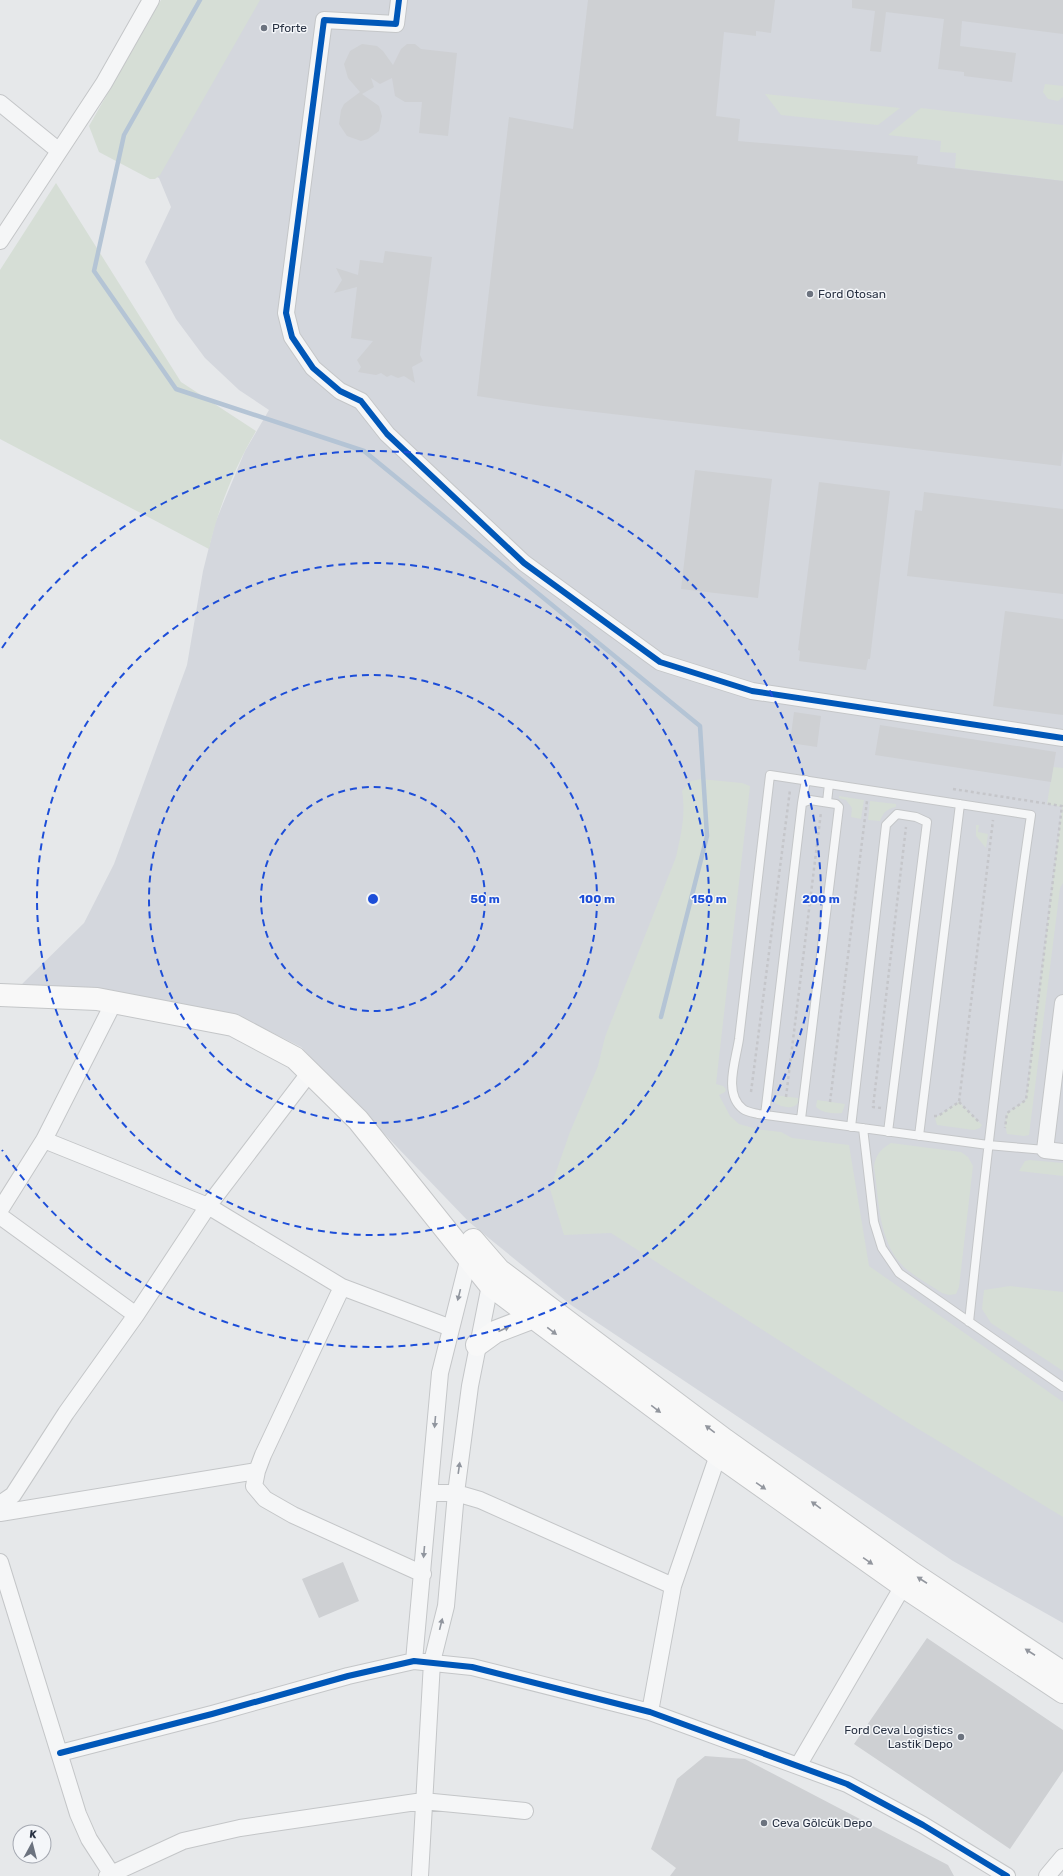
<svg xmlns="http://www.w3.org/2000/svg" width="1063" height="1876" font-family="Rubik,sans-serif">
<rect width="100%" height="100%" fill="#e6e8ea"/>
<path fill="#d4d7dd" d="M165,0h898v1623l-110,-62 -382,-256 -102,-83 -168,-175 -64,-32 -140,-27 -77,-2 64,-63 30,-59 73,-199 16,-94 12,-48 30,-72 24,-41 -30,-20 -34,-32 -29,-39 -31,-57 26,-55 -12,-29 -60,-28z"/>
<path fill="#d6ded6" d="M161,0h99l-100,175 -5,4h-5l-51,-27 -10,-26z
M1045,84l18,2v11l-5,4 -10,-2 -5,-7z
M765,94l135,14 -22,17 -97,-10z
M921,108l142,17v56l-108,-13 1,-15 -16,-1 1,-11 -53,-6z
M56,183l125,199 75,49c-21,36 -38,77 -47,118l-209,-110v-169z
M1053,767l10,1v115l-3,5 -31,247 -5,1 -17,-2 -2,-9 2,-12 19,-13 36,-293 -15,-3z
M701,779l41,4 8,3 -34,298 7,2 3,3 -1,3 -6,3 11,21 9,8 18,5 24,3 11,6 57,7 20,121 194,136v115l-161,-98 -291,-186 -47,2 -14,-46 20,-57 28,-66 7,-29 71,-180c5,-22 10,-43 6,-66l9,-10z
M839,796l25,4 -3,19 -10,-2 1,-9 -6,-8 -7,-2z
M870,801l26,3v3c-10,2 -13,6 -16,14l-12,-1z
M976,825h3l-1,7 10,2 -2,14 -10,-12z
M774,1095l24,3v5c-5,7 -17,4 -23,0z
M817,1100l28,4 -3,9c-8,1 -20,0 -26,-6z
M959,1102l23,23 -2,3 -6,2 -37,-5 -2,-7z
M891,1143l70,9 7,5 5,9 -14,121 -3,7 -7,1 -7,-2c-12,-8 -27,-16 -38,-26 -26,-25 -25,-67 -30,-101 2,-12 7,-17 17,-23z
M1030,1160l33,3v13l-44,-5 6,-10z
M1010,1286l53,6v79l-72,-48 -9,-14 2,-19z"/>
<g fill="none" stroke-linecap="round" stroke-linejoin="round">
<path stroke="#b4c4d5" stroke-width="4.5" d="M200,0l-76,135 -30,136 82,118 188,62 336,275 7,110 -46,181"/>
</g>
<path fill="#ced0d3" d="M588,0h187l-4,33 -15,-2v5l-32,-4 -8,84 24,3 -2,22 180,15 -1,8 146,17v268l-2,17 -518,-60 -66,-10 32,-279 64,12z
M852,0h211v34l-101,-13 -2,25 56,7 -4,29 -48,-6v-4l-26,-3 6,-50 -58,-7 -5,40 -11,-1 5,-40 -23,-3z
M362,44l15,2 6,5 10,14 8,-16 6,-5h8l6,5 36,4 -9,83 -29,-3 3,-31h-17l-10,-6 -3,-18 -12,6 -9,-6 3,9 -12,7 17,12 3,10 -3,15 -11,8 -7,2 -14,-5 -8,-12 2,-14 3,-6 16,-12 -12,-14 -4,-14 6,-13z
M385,251l47,6 -12,98 3,6 -11,6 3,16 -11,-7 -6,2 -7,-3 -4,2 -6,-4 -5,2 -18,-3 3,-5 -4,-7 16,-19 -22,-3 6,-51 -23,6 8,-13 -6,-12 22,7 2,-15 23,3z
M695,470l77,9 -14,119 -77,-9z
M819,482l71,9 -20,168h-2l-2,11 -67,-9 1,-10 -2,-1z
M924,492l139,17v85l-156,-18 8,-66 7,1z
M1005,611l58,8v96l-70,-9z
M794,712l27,4 -4,31 -27,-4z
M880,725l176,27 -5,30 -176,-27z
M343,1562l16,39 -40,17 -17,-39z
M927,1638l136,92v41l-53,78 -156,-105z
M705,1756l40,3 203,106 6,11h-284l6,-8 -25,-19 26,-70z"/>
<g fill="none" stroke-linecap="round" stroke-linejoin="round">
<g stroke="#c4c6c8" stroke-width="10">
<path id="service" d="M827,802l2,-18
M802,803l4,-23
M765,1115l37,-312 8,-3 26,4 3,3 -38,312
M851,1127l35,-302 11,-11 19,3 11,5 -39,310
M863,1128l11,94 8,26 17,25 164,114
M919,1136l41,-332
M969,1322c18,-169 37,-338 62,-507l-261,-40 -31,264c-3,21 -16,55 4,70 4,3 11,4 15,5l230,31 57,5"/>
</g>
<g stroke="#c4c6c8" stroke-width="18">
<path id="minor" d="M399,0l-3,24 -72,-4 -38,293 6,24 21,31 27,23 21,10 26,33 137,129 136,99 92,29 311,47
M0,103l59,48
M0,241l104,-158 47,-83
M1063,1003l-18,147 18,2
M44,1140l164,66 134,81 109,41
M0,1210l44,-70 70,-138
M0,1216l136,99
M342,1287l-79,168 -6,16 -3,15 11,13 28,16 130,59
M429,1493h27l24,7 193,86
M0,1504l13,-9 53,-82 70,-98 72,-109 102,-134
M0,1513l257,-42
M0,1562l78,252 11,25 24,37
M414,1661l26,-288 29,-116
M650,1712l23,-126 45,-131
M60,1753l152,-39 136,-38 66,-15 58,6 178,45 197,72 76,41 84,51
M798,1766l105,-180
M107,1876l76,-35 57,-13 183,-27 102,10
M420,1876l12,-214 14,-56 10,-113 14,-107 20,-101
M1047,1876l16,-19"/>
</g>
<g stroke="#c4c6c8" stroke-width="24">
<path id="secondary" d="M0,995l97,4 136,26 62,33 63,62 132,165 228,170 185,131 160,106
M473,1240l26,30 226,170 187,133 151,100
M477,1345l18,-13 39,-15"/>
</g>
<path stroke="#c5c6ca" stroke-width="2.5" stroke-dasharray="3 3" stroke-linecap="butt" d="M953,789l109,17 -36,294 -19,13 -2,15
M751,1092l39,-302
M786,1097l35,-285
M830,1102l37,-301
M959,1102l21,21
M881,1108l-8,-1 33,-280
M934,1116h4l21,-14 34,-282"/>
<use href="#service" stroke="#f5f6f7" stroke-width="8"/>
<use href="#minor" stroke="#f5f6f7" stroke-width="16"/>
<use href="#secondary" stroke="#f8f8f8" stroke-width="22"/>
<g stroke="#f4f6f9" stroke-width="8">
<path id="cycleway" d="M399,0l-3,24 -72,-4 -38,293 6,24 21,31 27,23 21,10 26,33 137,129 136,99 92,29 311,47
M60,1753l152,-39 136,-38 66,-15 58,6 178,45 197,72 76,41 84,51"/>
</g>
<use href="#cycleway" stroke="#0057b8" stroke-width="6"/>
</g>
<defs><path id="oneway-solid" d="M-6-.8H1V-3.2L6.5 0L1 3.2V.8H-6Z"/></defs>
<g fill="#90959e">
<use href="#oneway-solid" transform="translate(459 1295) rotate(104)"/>
<use href="#oneway-solid" transform="translate(435 1422) rotate(95)"/>
<use href="#oneway-solid" transform="translate(459 1468) rotate(-82)"/>
<use href="#oneway-solid" transform="translate(424 1552) rotate(95)"/>
<use href="#oneway-solid" transform="translate(441 1624) rotate(-76)"/>
</g>
<g fill="#92969e">
<use href="#oneway-solid" transform="translate(504 1329) rotate(-24)"/>
<use href="#oneway-solid" transform="translate(552 1331) rotate(37)"/>
<use href="#oneway-solid" transform="translate(656 1409) rotate(37)"/>
<use href="#oneway-solid" transform="translate(710 1429) rotate(-143)"/>
<use href="#oneway-solid" transform="translate(761 1486) rotate(35)"/>
<use href="#oneway-solid" transform="translate(816 1505) rotate(-144)"/>
<use href="#oneway-solid" transform="translate(868 1561) rotate(35)"/>
<use href="#oneway-solid" transform="translate(922 1580) rotate(-147)"/>
<use href="#oneway-solid" transform="translate(1030 1652) rotate(-147)"/>
</g>
<g fill="none" stroke="#1d4ed8" stroke-width="2" stroke-dasharray="7 5">
<circle cx="373" cy="899" r="112"/>
<circle cx="373" cy="899" r="224"/>
<circle cx="373" cy="899" r="336"/>
<path d="M2 648A448 448 0 1 1 2 1150"/>
</g>
<g fill="#6c737f" stroke="#f4f6f9" stroke-width="1.5">
<circle cx="264" cy="28" r="4"/>
<circle cx="810" cy="294" r="4"/>
<circle cx="961" cy="1737" r="4"/>
<circle cx="764" cy="1823" r="4"/>
</g>
<g text-anchor="middle" stroke-width="3" stroke-linejoin="round" paint-order="stroke">
<g font-size="12" fill="#2b3445" stroke="#f4f6f9" text-anchor="start">
<text x="272" y="32">Pforte</text>
<text x="818" y="298">Ford Otosan</text>
<text x="953" y="1734" text-anchor="end">Ford Ceva Logistics<tspan x="953" dy="14">Lastik Depo</tspan></text>
<text x="772" y="1827">Ceva Gölcük Depo</text>
</g>
</g>
<circle cx="373" cy="899" r="6" fill="#1d4ed8" stroke="#f4f6f9" stroke-width="2"/>
<g font-size="12" text-anchor="middle" font-weight="bold" fill="#1d4ed8" stroke="#f4f6f9" stroke-width="3" stroke-linejoin="round" paint-order="stroke">
<text x="485" y="903">50 m</text>
<text x="597" y="903">100 m</text>
<text x="709" y="903">150 m</text>
<text x="821" y="903">200 m</text>
</g>
<g transform="translate(32 1844) rotate(7)"><circle r="19" fill="#f4f6f9" stroke="#a4a8b1"/>
<path d="M0-3L7 15L0 10L-7 15Z" fill="#6c737f"/>
<text y="-6" font-size="11" font-weight="bold" text-anchor="middle" fill="#2b3445">K</text>
</g>
</svg>
